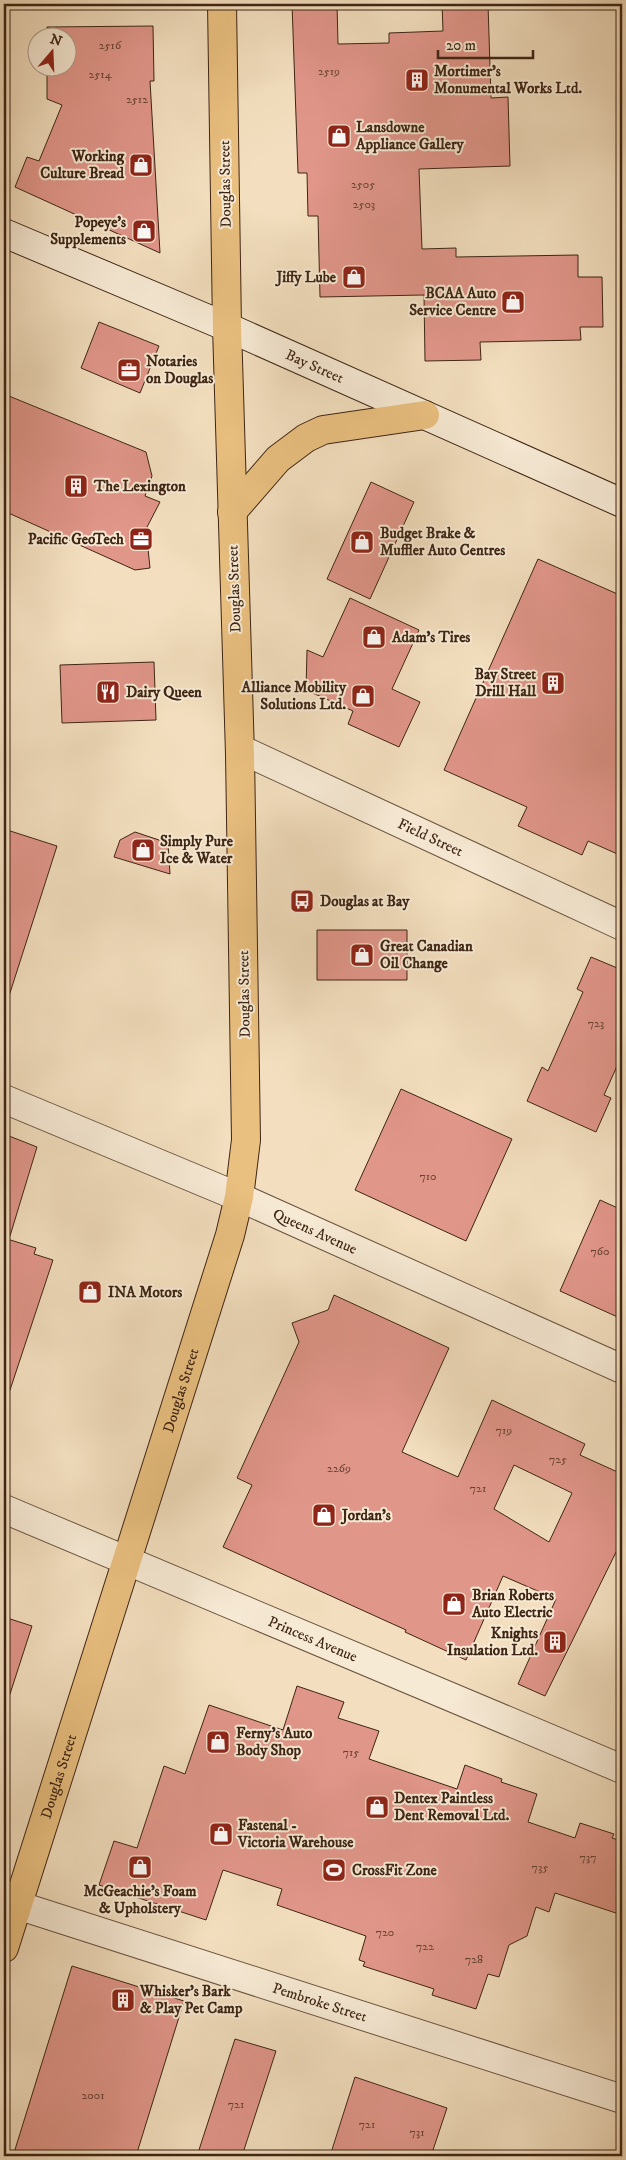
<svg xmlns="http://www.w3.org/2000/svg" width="626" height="2160" font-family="'IM FELL DW Pica',serif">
<rect width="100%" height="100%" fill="#f3dfbf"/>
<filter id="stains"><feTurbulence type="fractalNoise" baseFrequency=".004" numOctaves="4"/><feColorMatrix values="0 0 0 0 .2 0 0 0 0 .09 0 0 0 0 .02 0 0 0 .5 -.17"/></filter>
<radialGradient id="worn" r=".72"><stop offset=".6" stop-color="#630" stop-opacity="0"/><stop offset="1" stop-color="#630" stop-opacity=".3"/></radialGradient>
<path fill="#e1968a" stroke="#3e2514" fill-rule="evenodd" d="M292,4h45l1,40 51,-1v-10l54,-2 -1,-27h46l3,94 17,-1 2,69 -91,3 3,80 34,-1v9l122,-2v22h24l1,50h-23l1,13 -101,2 1,18 -56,1 -1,-66 -104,2 -2,-81h-10l-1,-43h-9z
M153,26l1,55h-4l10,172 -145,-66 12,-30 12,4 23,-56 -15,-6v-31h21v-30h-21v-11z
M99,322l60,24 -19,47 -59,-25z
M4,394l142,58 6,24 -7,20 15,6 -14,27 4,39 -15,2 -131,-59z
M371,482l43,20 -44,97 -43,-20z
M538,559l84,37v260l-34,-15 -6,14 -64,-29 9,-19 -83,-37z
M350,598l69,32 -27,59 28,13 -21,45 -51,-23 5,-13 -47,-21 1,-40 16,7z
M154,662l2,58 -94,3 -2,-58z
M4,829l53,17 -48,150 -5,-1z
M135,832l33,11 2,31 -56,-17 6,-17z
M317,930h90v50h-90z
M591,957l31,13v85l-18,40 7,3 -15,34 -69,-31 15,-34 6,4 35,-79 -6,-3z
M401,1089l111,50 -46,102 -111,-51z
M4,1134l33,13 -27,89 -6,-1z
M600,1200l22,10v109l-62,-28z
M4,1238l32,10 -2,6 19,6 -44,133 -5,-1z
M334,1295l115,53 -47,104 56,25 34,-77 93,44 -5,11 42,19v66l-77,156 -27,-12 38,-85 -53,-23 -37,84 -61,-28 1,-2 -183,-83 29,-62 -15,-7 62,-136 -7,-19 36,-13zM514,1465l58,28 -23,49 -55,-33z
M4,1617l28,9 -23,71 -5,-1z
M297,1686l47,16 -6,16 41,13 -10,28 88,30 8,-24 37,14 -1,3 36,12 -9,28 47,16 5,-15 34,11 -2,4 10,3v74l-67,-22 -6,19 -13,-5 -9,29 -18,9 -10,32 -11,-3 -12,35 -44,-14 2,-6 -71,-23 2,-4 -6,-2 7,-24 -89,-31 5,-16 -59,-19 -17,50 -107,-35 15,-44 23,7 27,-82 21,8 24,-69 74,25z
M72,1966l112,35 -48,155h-123z
M235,2039l41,12 -34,105h-45z
M355,2077l92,31 -16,48h-101z"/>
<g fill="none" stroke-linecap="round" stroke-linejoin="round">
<g stroke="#6b543f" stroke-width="30">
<g id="minor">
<path id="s1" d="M240,749l382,177"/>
<path id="s2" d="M4,1099l235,98 383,172"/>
<path id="s3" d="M4,1509l618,260"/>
<path id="s4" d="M17,1905l605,194"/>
</g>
</g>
<g stroke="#3e2514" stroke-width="30">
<g id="secondary">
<path id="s5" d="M4,233l223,94 395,176"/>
</g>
</g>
<g stroke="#3e2514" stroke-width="30">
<g id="primary">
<path d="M232,512l46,-53 28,-21 17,-8 102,-15"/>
<path id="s6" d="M4,1948l226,-713 9,-38 7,-57 -6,-386 -13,-427 -5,-323"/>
</g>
</g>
<use href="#minor" stroke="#f7ead5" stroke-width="28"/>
<use href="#secondary" stroke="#f7ead5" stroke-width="28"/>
<use href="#primary" stroke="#eac080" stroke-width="28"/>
</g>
<defs>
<g id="building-square" transform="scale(1.25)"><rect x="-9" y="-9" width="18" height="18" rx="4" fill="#8f2418" stroke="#f7ead5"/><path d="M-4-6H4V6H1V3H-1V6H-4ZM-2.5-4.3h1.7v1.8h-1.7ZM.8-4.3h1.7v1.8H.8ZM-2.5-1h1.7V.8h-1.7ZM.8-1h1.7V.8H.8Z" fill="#fff"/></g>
<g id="shop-square" transform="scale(1.25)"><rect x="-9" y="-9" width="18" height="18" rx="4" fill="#8f2418" stroke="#f7ead5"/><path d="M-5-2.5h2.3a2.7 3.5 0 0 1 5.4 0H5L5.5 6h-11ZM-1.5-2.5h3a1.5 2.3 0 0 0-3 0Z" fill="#fff"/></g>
<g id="office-square" transform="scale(1.25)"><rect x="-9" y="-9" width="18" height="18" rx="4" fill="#8f2418" stroke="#f7ead5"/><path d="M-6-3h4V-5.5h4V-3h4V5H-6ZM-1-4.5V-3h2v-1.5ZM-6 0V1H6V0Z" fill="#fff"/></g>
<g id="restaurant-square" transform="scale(1.25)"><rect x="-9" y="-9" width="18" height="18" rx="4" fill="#8f2418" stroke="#f7ead5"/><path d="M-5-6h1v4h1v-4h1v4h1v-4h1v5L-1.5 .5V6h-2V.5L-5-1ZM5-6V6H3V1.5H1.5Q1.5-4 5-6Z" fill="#fff"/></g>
<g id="bus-square" transform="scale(1.25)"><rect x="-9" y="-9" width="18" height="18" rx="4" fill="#8f2418" stroke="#f7ead5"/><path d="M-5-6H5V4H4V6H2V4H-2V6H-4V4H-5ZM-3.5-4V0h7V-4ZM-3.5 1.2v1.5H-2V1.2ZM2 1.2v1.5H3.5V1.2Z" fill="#fff"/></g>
<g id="stadium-square" transform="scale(1.25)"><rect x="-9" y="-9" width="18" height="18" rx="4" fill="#8f2418" stroke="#f7ead5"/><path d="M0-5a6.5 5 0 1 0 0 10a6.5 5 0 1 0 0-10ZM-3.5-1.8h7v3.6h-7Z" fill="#fff"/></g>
</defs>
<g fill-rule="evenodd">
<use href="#building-square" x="417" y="80"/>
<use href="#shop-square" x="339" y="136"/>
<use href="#shop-square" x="141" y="165"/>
<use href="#shop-square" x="144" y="231"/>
<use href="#shop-square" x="354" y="277"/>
<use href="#shop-square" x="513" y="302"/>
<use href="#office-square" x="129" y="370"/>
<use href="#building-square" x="76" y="486"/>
<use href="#office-square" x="141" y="539"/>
<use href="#shop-square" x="362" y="542"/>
<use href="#shop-square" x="374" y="637"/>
<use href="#building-square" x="553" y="683"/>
<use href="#restaurant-square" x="108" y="692"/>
<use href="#shop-square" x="363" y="696"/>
<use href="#shop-square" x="143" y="850"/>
<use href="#bus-square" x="302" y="901"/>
<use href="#shop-square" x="362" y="955"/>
<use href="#shop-square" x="90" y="1292"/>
<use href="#shop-square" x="324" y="1515"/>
<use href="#shop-square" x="454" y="1604"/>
<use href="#building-square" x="555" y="1642"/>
<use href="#shop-square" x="218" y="1742"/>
<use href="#shop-square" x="377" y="1807"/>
<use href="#shop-square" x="221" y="1834"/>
<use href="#shop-square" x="140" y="1867"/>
<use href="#stadium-square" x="334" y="1870"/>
<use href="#building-square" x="123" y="2000"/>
</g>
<g text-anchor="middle" stroke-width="4" stroke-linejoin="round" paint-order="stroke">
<g font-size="12" fill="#674132">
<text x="110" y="49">2516</text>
<text x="329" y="75">2519</text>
<text x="100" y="78">2514</text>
<text x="137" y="103">2512</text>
<text x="363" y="188">2505</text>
<text x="364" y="208">2503</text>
<text x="596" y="1027">723</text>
<text x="428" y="1180">710</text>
<text x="600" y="1255">760</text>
<text x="504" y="1434">719</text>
<text x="558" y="1463">725</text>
<text x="339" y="1472">2269</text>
<text x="478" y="1492">721</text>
<text x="351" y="1756">715</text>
<text x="588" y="1861">737</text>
<text x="540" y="1871">735</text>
<text x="385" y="1936">720</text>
<text x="425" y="1950">722</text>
<text x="474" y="1963">728</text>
<text x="93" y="2099">2001</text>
<text x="236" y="2108">721</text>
<text x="367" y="2128">721</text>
<text x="417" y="2136">731</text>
</g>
<g font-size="15" font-weight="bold" fill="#3e2514" stroke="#f7ead5" text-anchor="start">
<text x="434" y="76">Mortimer's<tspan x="434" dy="17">Monumental Works Ltd.</tspan></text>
<text x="356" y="132">Lansdowne<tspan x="356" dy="17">Appliance Gallery</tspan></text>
<text x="124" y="161" text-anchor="end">Working<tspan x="124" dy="17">Culture Bread</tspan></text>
<text x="126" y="227" text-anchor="end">Popeye's<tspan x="126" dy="17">Supplements</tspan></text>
<text x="336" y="282" text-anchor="end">Jiffy Lube</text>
<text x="496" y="298" text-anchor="end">BCAA Auto<tspan x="496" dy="17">Service Centre</tspan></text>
<text x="146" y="366">Notaries<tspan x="146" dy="17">on Douglas</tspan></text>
<text x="94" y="491">The Lexington</text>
<text x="380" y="538">Budget Brake &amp;<tspan x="380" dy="17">Muffler Auto Centres</tspan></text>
<text x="124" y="544" text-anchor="end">Pacific GeoTech</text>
<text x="392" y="642">Adam's Tires</text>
<text x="536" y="679" text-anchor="end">Bay Street<tspan x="536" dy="17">Drill Hall</tspan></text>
<text x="346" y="692" text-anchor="end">Alliance Mobility<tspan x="346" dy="17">Solutions Ltd.</tspan></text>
<text x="126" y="697">Dairy Queen</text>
<text x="160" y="846">Simply Pure<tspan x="160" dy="17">Ice &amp; Water</tspan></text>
<text x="320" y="906">Douglas at Bay</text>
<text x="380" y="951">Great Canadian<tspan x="380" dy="17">Oil Change</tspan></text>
<text x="108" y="1297">INA Motors</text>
<text x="342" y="1520">Jordan’s</text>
<text x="472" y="1600">Brian Roberts<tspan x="472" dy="17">Auto Electric</tspan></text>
<text x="538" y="1638" text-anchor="end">Knights<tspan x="538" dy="17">Insulation Ltd.</tspan></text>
<text x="236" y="1738">Ferny's Auto<tspan x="236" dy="17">Body Shop</tspan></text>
<text x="394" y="1803">Dentex Paintless<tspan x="394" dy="17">Dent Removal Ltd.</tspan></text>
<text x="238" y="1830">Fastenal -<tspan x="238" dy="17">Victoria Warehouse</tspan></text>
<text x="352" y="1875">CrossFit Zone</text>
<text x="140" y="1896" text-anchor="middle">McGeachie’s Foam<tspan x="140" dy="17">&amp; Upholstery</tspan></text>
<text x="140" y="1996">Whisker's Bark<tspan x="140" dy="17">&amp; Play Pet Camp</tspan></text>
</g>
<g font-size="15" fill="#3e2514" stroke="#f7ead5">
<text transform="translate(225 184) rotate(-91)" y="5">Douglas Street</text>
<text dy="5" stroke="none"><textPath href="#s5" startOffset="338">Bay Street</textPath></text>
<text transform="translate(234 589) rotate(-92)" y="5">Douglas Street</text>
<text dy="5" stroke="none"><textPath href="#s1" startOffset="210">Field Street</textPath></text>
<text transform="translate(244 994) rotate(-91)" y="5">Douglas Street</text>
<text dy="5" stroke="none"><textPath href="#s2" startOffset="338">Queens Avenue</textPath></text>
<text dy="5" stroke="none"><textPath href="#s6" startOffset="585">Douglas Street</textPath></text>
<text dy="5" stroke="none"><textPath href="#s3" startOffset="335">Princess Avenue</textPath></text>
<text dy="5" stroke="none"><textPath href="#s6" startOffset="180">Douglas Street</textPath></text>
<text dy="5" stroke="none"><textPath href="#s4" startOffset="318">Pembroke Street</textPath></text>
</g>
</g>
<rect width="626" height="2160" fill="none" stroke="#f3dfbf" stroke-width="20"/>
<rect x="5" y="5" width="616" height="2150" fill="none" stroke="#3e2514" stroke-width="2.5"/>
<rect x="10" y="10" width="606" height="2140" fill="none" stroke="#3e2514"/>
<g transform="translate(52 52) rotate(19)"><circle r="24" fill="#f7ead5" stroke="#ad9b88"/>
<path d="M0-4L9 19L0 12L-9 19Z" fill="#8f2418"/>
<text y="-8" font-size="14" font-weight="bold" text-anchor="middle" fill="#3e2514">N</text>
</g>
<path d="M438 50v8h95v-8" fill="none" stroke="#3e2514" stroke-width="2.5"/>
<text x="446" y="50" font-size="15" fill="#3e2514" stroke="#f7ead5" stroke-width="4" paint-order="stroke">20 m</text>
<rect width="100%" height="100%" filter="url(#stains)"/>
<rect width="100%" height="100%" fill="url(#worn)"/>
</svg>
